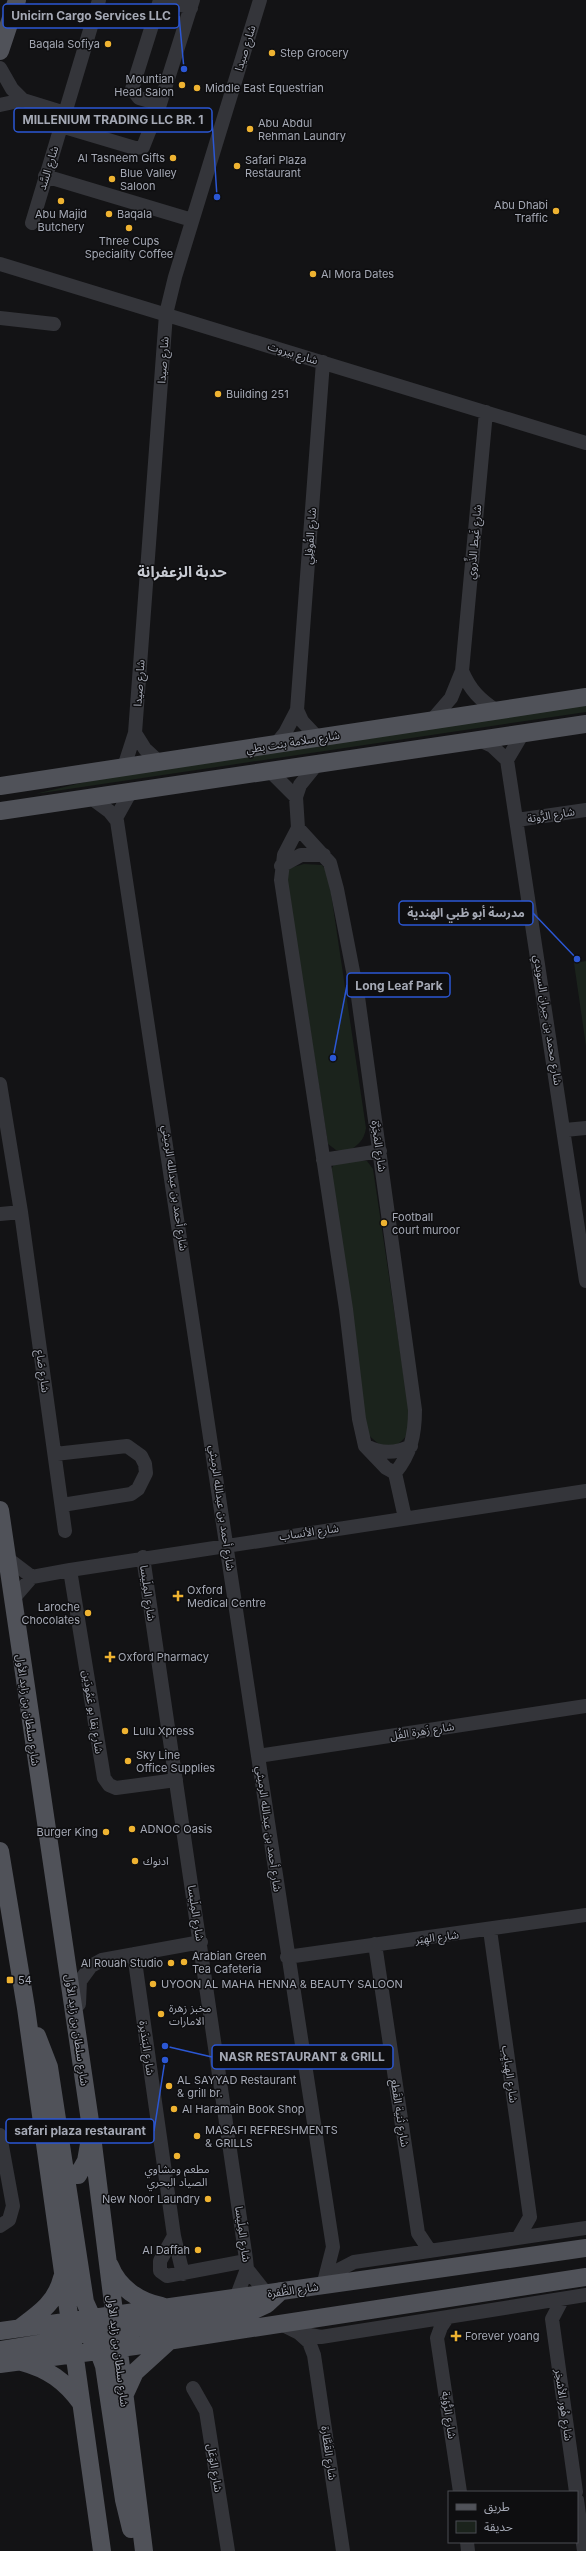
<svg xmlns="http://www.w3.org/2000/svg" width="586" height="2551" font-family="Inter,'Noto Sans Arabic',sans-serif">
<rect width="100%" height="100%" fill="#131315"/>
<path fill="#1b231c" d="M586,702v10l-551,82 71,-17z
M304,864l18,1 6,8 38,255c-2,13 -8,17 -19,24l-11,-2 -8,-6 -42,-270 4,-6z
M586,961v85l-12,-83z
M349,1160l18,1 6,8 38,255c-3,13 -8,17 -20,24l-10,-2 -15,-13 -35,-263 3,-6z"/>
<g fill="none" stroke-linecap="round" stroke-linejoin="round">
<path stroke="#34353a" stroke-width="14" d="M160,0l-28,89 7,9 21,6
M166,0l25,8
M0,68l12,21 11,11
M0,105l23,-5 42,13
M61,126l74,22 8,-1 17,-43 33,-104
M45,176l147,44
M32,223l67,-223
M0,264l586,179
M0,318l54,6
M462,671c8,19 18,29 35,40
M297,710l5,11 16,17
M432,720l19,-22 11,-27 24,-259
M135,733l10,16 14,13
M523,733l-16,27 79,521
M479,740l13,6 15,14
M276,744l9,-11 12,-23 26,-348
M317,764l-17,21 -4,12 2,31 -14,27 -3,25 65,429 13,110 6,27 21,22 9,5 10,45
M124,767l11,-34 31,-419 9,-37 85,-277
M270,771l26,26
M90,797l19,14 8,10c76,474 141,951 216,1426l-10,39
M116,818l15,-27
M517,820l69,-10
M298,828l32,35 7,26 21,108 57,413c0,24 -4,44 -20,63
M281,866l20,-11h23
M0,1084l21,128 44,319
M565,1130l21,-2
M323,1160l57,-9
M0,1214l21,-2
M366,1446c15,8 29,8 45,0
M55,1454l72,-8 14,10 4,8 1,9 -8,16 -7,5 -69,11
M143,1557l103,702 1,10 -11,29
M7,1558l25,19
M70,1570l34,208 5,7 7,3 60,-8
M13,1599l19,-22 38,-7 516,-79
M258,1756l328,-50
M490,1930l40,287 -12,21
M375,1944l43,289 12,18
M134,1954l40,282 9,38
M287,1957l299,-42
M79,2004l1,-23 11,-15 11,-6 99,-18
M0,2135l13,71 -4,14 -9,6
M174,2236l-14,25v10l7,5 79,-15
M247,2269l19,24
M327,2276l27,-14 232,-34
M562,2300l-10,19 24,173
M447,2318l-6,9 -4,11 23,154
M279,2323l20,10 22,4 265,-42
M299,2333l10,9 5,13 29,196
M193,2388l13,23 22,140
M577,2500l7,51
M467,2542l1,9"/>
<path stroke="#505259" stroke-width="18" d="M0,51l17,-51
M0,786l586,-89
M0,811l586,-87
M0,1510l91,618 53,423
M0,1851l26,157 76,543
M37,2036l12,31 36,235 9,20 24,26
M66,2170l5,5h7l8,-14 3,-17
M110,2266c8,21 29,36 52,40
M69,2320c21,14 27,22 35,46l20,134 7,29
M21,2327c19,-14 35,-25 41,-49
M0,2331l586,-83
M104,2335l35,-8 113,-16 15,-7 14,-13
M0,2350l57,-9 25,-7
M22,2362c26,7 43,19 59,41
M0,2364l135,-18 451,-69
M124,2396l11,-24 33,-30"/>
</g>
<g fill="#efb331" stroke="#0e0e10" stroke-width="1.5">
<circle cx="108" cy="44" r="4"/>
<circle cx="272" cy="53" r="4"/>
<circle cx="182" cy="85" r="4"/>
<circle cx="197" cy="88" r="4"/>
<circle cx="250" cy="129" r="4"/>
<circle cx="173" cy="158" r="4"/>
<circle cx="237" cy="166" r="4"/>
<circle cx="112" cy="179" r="4"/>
<circle cx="61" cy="201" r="4"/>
<circle cx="556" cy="211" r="4"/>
<circle cx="109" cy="214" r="4"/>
<circle cx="129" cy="228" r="4"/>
<circle cx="313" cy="274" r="4"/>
<circle cx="218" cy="394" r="4"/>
<circle cx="384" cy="1223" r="4"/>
<path d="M176 1590h4v4h4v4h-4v4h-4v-4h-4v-4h4z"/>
<circle cx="88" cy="1613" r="4"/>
<path d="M108 1651h4v4h4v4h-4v4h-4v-4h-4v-4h4z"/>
<circle cx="125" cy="1731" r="4"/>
<circle cx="128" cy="1761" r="4"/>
<circle cx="132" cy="1829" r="4"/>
<circle cx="106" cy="1832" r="4"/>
<circle cx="135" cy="1861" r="4"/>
<circle cx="184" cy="1962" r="4"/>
<circle cx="171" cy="1963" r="4"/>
<rect x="6" y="1976" width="8" height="8" rx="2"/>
<circle cx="153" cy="1984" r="4"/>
<circle cx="161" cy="2014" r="4"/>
<circle cx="169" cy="2086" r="4"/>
<circle cx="174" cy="2109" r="4"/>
<circle cx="197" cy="2136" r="4"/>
<circle cx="177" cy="2156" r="4"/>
<circle cx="208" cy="2199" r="4"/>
<circle cx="198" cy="2250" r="4"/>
<path d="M454 2330h4v4h4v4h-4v4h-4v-4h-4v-4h4z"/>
</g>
<g text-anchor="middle" stroke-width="3" stroke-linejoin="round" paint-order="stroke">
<g font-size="11" fill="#a5a9b5" stroke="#0e0e10" text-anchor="start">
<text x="100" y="48" text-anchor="end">Baqala Sofiya</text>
<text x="280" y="57">Step Grocery</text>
<text x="174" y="83" text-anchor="end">Mountian<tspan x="174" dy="13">Head Salon</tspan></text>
<text x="205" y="92">Middle East Equestrian</text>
<text x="258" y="127">Abu Abdul<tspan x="258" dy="13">Rehman Laundry</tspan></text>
<text x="165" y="162" text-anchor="end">Al Tasneem Gifts</text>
<text x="245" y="164">Safari Plaza<tspan x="245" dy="13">Restaurant</tspan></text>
<text x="120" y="177">Blue Valley<tspan x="120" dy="13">Saloon</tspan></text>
<text x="548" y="209" text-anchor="end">Abu Dhabi<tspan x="548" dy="13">Traffic</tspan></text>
<text x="61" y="218" text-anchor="middle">Abu Majid<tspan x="61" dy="13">Butchery</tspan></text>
<text x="117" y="218">Baqala</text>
<text x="129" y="245" text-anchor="middle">Three Cups<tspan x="129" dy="13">Speciality Coffee</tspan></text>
<text x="321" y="278">Al Mora Dates</text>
<text x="226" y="398">Building 251</text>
<text x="392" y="1221">Football<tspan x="392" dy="13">court muroor</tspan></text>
<text x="187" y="1594">Oxford<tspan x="187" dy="13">Medical Centre</tspan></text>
<text x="80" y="1611" text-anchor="end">Laroche<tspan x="80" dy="13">Chocolates</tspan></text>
<text x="118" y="1661">Oxford Pharmacy</text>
<text x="133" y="1735">Lulu Xpress</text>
<text x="136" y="1759">Sky Line<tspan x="136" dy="13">Office Supplies</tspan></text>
<text x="140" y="1833">ADNOC Oasis</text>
<text x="98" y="1836" text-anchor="end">Burger King</text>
<text x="143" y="1865">ادنوك</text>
<text x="192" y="1960">Arabian Green<tspan x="192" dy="13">Tea Cafeteria</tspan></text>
<text x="163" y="1967" text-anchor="end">Al Rouah Studio</text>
<text x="18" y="1984">54</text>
<text x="161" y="1988">UYOON AL MAHA HENNA &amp; BEAUTY SALOON</text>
<text x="169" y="2012">مخبز زهرة<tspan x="169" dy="13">الامارات</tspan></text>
<text x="177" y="2084">AL SAYYAD Restaurant<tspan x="177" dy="13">&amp; grill br.</tspan></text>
<text x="182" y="2113">Al Haramain Book Shop</text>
<text x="205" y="2134">MASAFI REFRESHMENTS<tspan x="205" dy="13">&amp; GRILLS</tspan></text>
<text x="177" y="2173" text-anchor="middle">مطعم ومشاوي<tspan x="177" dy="13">الصياد البحري</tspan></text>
<text x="200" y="2203" text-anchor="end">New Noor Laundry</text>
<text x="190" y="2254" text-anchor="end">Al Daffah</text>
<text x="465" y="2340">Forever yoang</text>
</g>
<g font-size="11" fill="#a5a9b5" stroke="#0e0e10">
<text transform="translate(245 48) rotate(-73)" y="4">شارع صيدا</text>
<text transform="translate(48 168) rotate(-73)" y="4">شارع السَّد</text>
<text transform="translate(293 353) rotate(17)" y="4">شارع بيروت</text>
<text transform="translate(163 360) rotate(-86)" y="4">شارع صيدا</text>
<text transform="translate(310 536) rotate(-86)" y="4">شارع الفُوفِلِي</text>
<text transform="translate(474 542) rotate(-85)" y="4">شارع غَيط الذِّروي</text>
<text transform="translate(139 683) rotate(-86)" y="4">شارع صيدا</text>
<text transform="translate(293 742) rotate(-9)" y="4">شارع سلامة بنت بطي</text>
<text transform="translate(551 815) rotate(-9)" y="4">شارع الرُّوتة</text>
<text transform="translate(548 1020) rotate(81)" y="4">شارع محمد بن جبران السويدي</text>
<text transform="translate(379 1146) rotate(82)" y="4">شارع المَجَرَّة</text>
<text transform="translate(175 1188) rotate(82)" y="4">شارع أحمد بن عبدالله الرميثي</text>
<text transform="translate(43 1371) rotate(82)" y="4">شارع صَاع</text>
<text transform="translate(222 1508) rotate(82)" y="4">شارع أحمد بن عبدالله الرميثي</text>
<text transform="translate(309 1532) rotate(-8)" y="4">شارع الأنساب</text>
<text transform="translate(148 1593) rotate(82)" y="4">شارع المِلَيسا</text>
<text transform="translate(28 1710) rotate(82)" y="4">شارع سلطان بن زايد الأول</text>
<text transform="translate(93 1712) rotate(81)" y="4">شارع نِقا بو عَمُودَين</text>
<text transform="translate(422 1731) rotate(-9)" y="4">شارع زَهرة الفُل</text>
<text transform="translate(269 1829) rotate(82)" y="4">شارع أحمد بن عبدالله الرميثي</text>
<text transform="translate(196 1913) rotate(81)" y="4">شارع المِلَيسا</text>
<text transform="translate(437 1937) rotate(-7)" y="4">شارع الهِيَر</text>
<text transform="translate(77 2030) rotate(82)" y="4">شارع سلطان بن زايد الأول</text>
<text transform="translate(147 2048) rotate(82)" y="4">شارع البَندَيرة</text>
<text transform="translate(510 2074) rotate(82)" y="4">شارع الهِبايِب</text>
<text transform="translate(400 2113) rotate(81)" y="4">شارع ثَنية القَطع</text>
<text transform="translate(243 2234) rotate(82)" y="4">شارع المِلَيسا</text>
<text transform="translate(293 2290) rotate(-8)" y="4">شارع الظَّفرة</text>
<text transform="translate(118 2351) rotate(83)" y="4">شارع سلطان بن زايد الأول</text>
<text transform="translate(564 2405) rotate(82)" y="4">شارع هُور الأشخِر</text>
<text transform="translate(449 2415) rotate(82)" y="4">شارع الرُّؤية</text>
<text transform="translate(329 2453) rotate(82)" y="4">شارع القَطَّارة</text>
<text transform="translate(215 2468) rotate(81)" y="4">شارع الوَعَل</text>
</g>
<g font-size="15" font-weight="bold" fill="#c6c9d1" stroke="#0e0e10">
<text x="182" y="577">حدبة الزعفرانة</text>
</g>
</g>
<path fill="none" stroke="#2b57d4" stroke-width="1.5" d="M184 69L179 16M217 197L212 120M577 959L533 913M333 1058L347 985M165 2046L212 2057M165 2060L154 2131"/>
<g fill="#2b57d4" stroke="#0e0e10" stroke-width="1.5">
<circle cx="184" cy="69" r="4"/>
<circle cx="217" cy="197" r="4"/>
<circle cx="577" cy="959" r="4"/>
<circle cx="333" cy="1058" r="4"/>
<circle cx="165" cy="2046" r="4"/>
<circle cx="165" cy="2060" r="4"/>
</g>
<g fill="#0e0e10" stroke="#2b57d4" stroke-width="1.5">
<rect x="3" y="4" width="176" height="24" rx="4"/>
<rect x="14" y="108" width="198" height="24" rx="4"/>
<rect x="399" y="901" width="134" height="24" rx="4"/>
<rect x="347" y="973" width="103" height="24" rx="4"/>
<rect x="212" y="2045" width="181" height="24" rx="4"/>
<rect x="6" y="2119" width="148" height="24" rx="4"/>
</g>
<g font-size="12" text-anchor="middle" font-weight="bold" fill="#a5a9b5">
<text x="91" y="20">Unicirn Cargo Services LLC</text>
<text x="113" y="124">MILLENIUM TRADING LLC BR. 1</text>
<text x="466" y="917">مدرسة أبو ظبي الهندية</text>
<text x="399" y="990">Long Leaf Park</text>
<text x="302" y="2061">NASR RESTAURANT &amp; GRILL</text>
<text x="80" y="2135">safari plaza restaurant</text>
</g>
<rect x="448" y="2491" width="130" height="52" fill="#0e0e10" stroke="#4a4c52"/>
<rect x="456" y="2504" width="20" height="6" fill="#505259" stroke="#4a4c52"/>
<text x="484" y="2511" font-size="12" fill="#a5a9b5">طريق</text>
<rect x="456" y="2521" width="20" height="12" fill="#1b231c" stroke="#4a4c52"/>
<text x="484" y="2531" font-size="12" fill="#a5a9b5">حديقة</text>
</svg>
